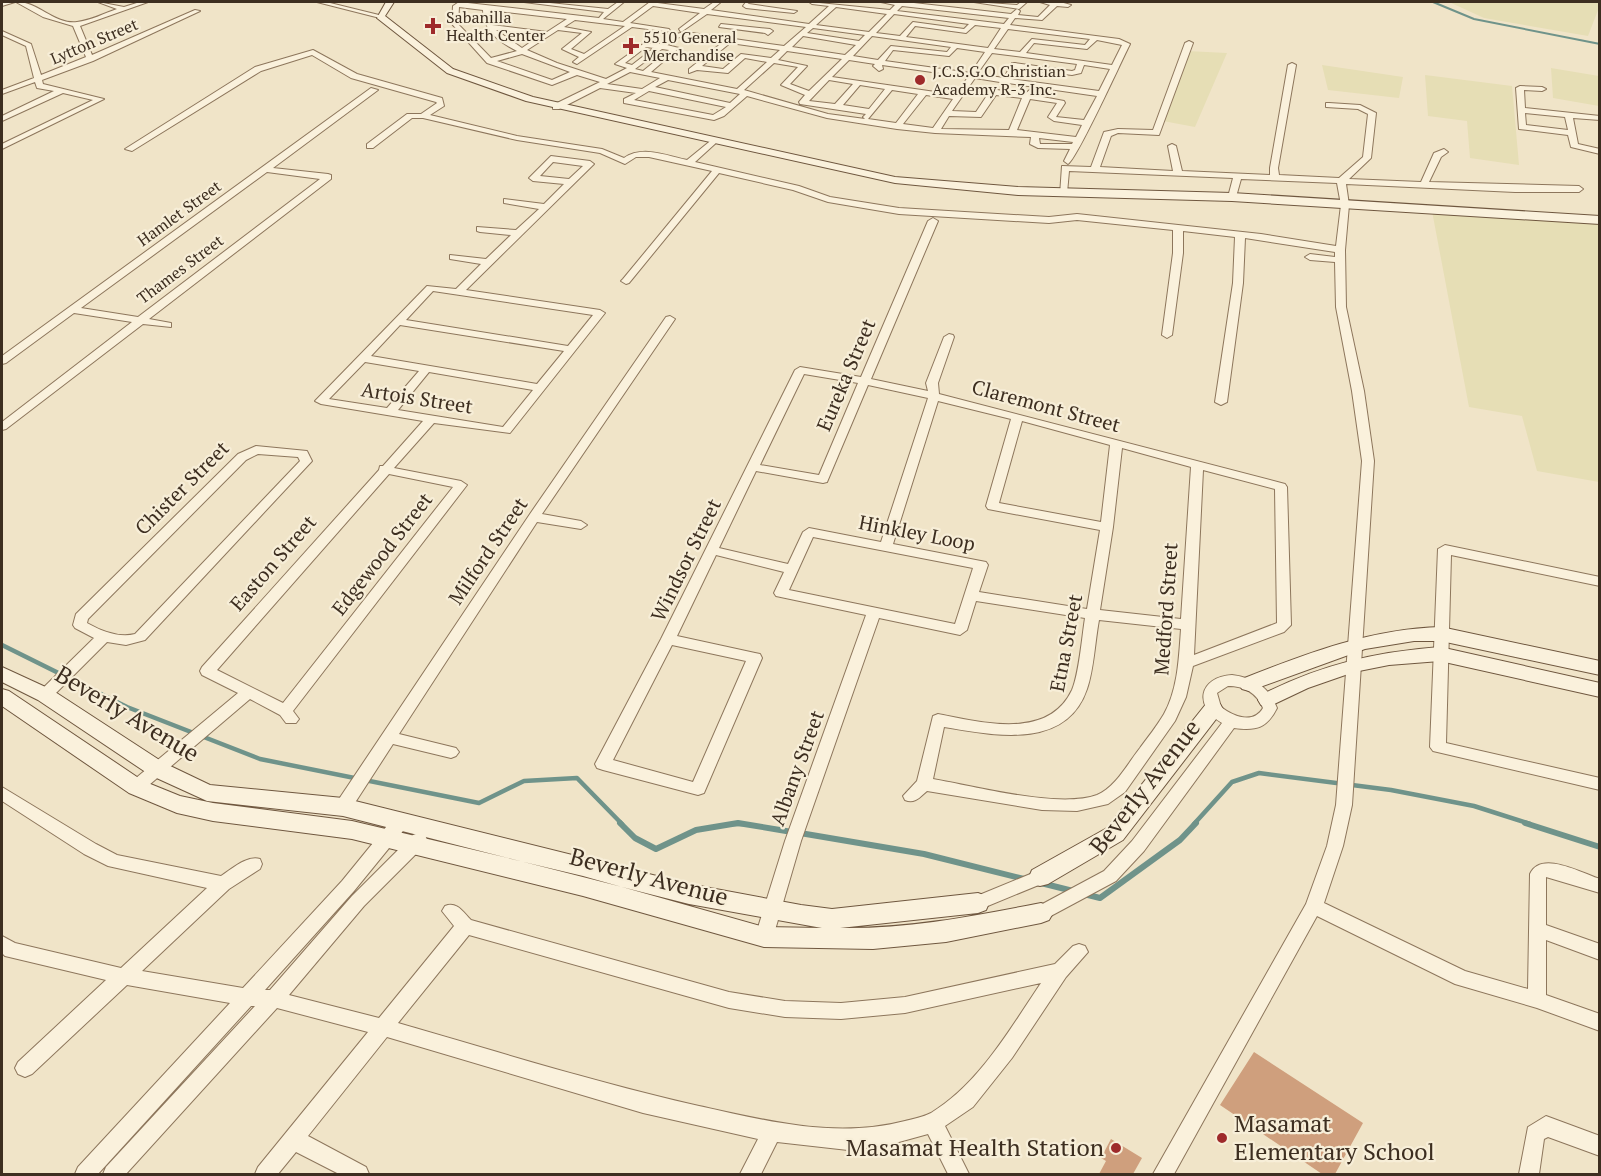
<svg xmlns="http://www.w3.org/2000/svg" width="1601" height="1176" font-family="'PT Serif',serif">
<rect width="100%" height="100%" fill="#f0e4c8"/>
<path fill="#e6deb5" d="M1449,2h150l1,3 -12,31 -104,-18z
M1187,51l40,2 -32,74 -32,-6z
M1322,65l81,12 -4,21 -71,-8z
M1551,68l48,8v30l-46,-8z
M1425,75l87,11 7,79 -49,-7 -3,-37 -39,-5z
M1432,211l167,9v262l-62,-11 -15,-55 -53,-9z"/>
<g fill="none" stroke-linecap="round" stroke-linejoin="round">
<path stroke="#6f938a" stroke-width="2" d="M1433,2l41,17 126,25"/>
<path stroke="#6f938a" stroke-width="4.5" d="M2,645l125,62 133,52 219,44 45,-22 53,-3 45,46
M732,824h12
M1194,824l38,-42 27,-9 132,17 83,16 56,18"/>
<path stroke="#6f938a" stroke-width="6" d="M620,823l15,15 21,11 40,-19 42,-7 54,9
M1525,823l75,24
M800,833l124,21 100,25
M1041,883l32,8
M1084,894l16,4 80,-58 16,-17"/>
</g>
<path fill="#cf9f7d" d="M1254,1052l109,71 -28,51h-13l-102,-69z
M1111,1139l31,19 -9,16h-34l7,-13 -5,-3z"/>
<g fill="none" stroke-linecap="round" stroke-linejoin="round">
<g stroke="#8d765c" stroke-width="2">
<path id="street" d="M2,2h13l-13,4z
M16,2c20,-2 39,23 61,20 13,-1 28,-9 40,-13l-19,-7 26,5 16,-5h8l-68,24 12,29 103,-45 5,1 -107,50 -51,19 1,4 61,15 -102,50v-5l91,-44 -30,-7 -61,28v-5l52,-25 -17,-3 -2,-6 -33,12v-4l32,-12 -8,-32 -24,-11v-4l29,13 10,31 45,-18 -13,-31 -30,-9z
M317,2h9l57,14 -3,2z
M459,2l140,16 5,-6 -80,-10h16l68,7 10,-7h6l-21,17 20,3 27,-20 54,7 10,-7h7l-10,8 98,14 20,-18 -17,-2 -3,-2 81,8 5,-5 -14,-3h24l106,12 6,-5 3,2 -2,4 20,2 12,-12 -10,-3h20l11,3 -3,2 -11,-1 -15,14 -27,-2 -5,7 109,14 11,5c-9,18 -53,115 -62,120l-4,-3 6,-12 -32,-1 -8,-4 1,-7 -96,-4 -38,-4 -70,-11 -80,-22 -23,20 -10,4 -90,-17v-4l12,-6 -36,-5 -41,21h-6v-4l47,-23 -23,-7 -25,10 -65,-22 -35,-39 1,-18zM653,6l47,7 -21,16 2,3 26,-18 99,13 -22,19 -99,-14 -13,3 -13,9h-16l-28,20 12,4 -21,11 -49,-16 -30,-13 31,-20 24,3 -20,16 17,8 -6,5 4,2 55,-37 39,5 -2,-3 -39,-6zM902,6l107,12 -5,6 -107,-13zM459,7l24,3c0,20 16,32 34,41l-26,7 -33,-34zM836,7l51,7 -18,18 -53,-7zM489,10l78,9 -20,13 -55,-7 -2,-4zM894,14l75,10 -5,5 -51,-7 -13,14 -24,-3zM575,20l50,6 -41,28 -13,-5 20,-17 -27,-5zM975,25l26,3 -13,20 -82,-11 9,-11 51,7zM813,28l52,7 -6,6 -52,-8zM1008,29l82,10 -5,6 -53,-6 -12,13 -26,-3zM496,30l45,5 -19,13zM684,36l39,6 -34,27v4l8,-3 31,3 17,-15 22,4 -30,27 -86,-17 28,-24 -12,-3 9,-7zM803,36l53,9 -11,10 -53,-8zM872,36l79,11 -4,5 -56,-6 -13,14 -25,-4zM1097,40l25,5 -10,20 -86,-12 8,-10 53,6zM730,43l50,7 -9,8 -30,-4 -18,15 -21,-3zM646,47l8,1 -22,17 -7,-2zM957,48l28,4 -14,21 -86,-12 8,-11 56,6zM662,49l7,1 -26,21 -8,-2zM787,51l55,8 -33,32 -19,-7 17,-18 -29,-6zM992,53l85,11 -2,6 -3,1 -57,-8h-3l-8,15 -27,-4zM522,54l48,18 -18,8 -55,-19zM849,60l26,4 -2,2 6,5 4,-2 -1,-4 86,12 -12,18 -124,-18zM774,63l24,4 -17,18 24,10 -6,7 1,2 66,10 -3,3 2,2 -37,-5 -84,-24zM1084,65l26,4 -11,22 -88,-12 6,-11 55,7 9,-2zM630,72l30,6 -18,11 -35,-5zM975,78l31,5h2l89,13 -13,24 -28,-3 9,-14 -1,-2 -32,-6 5,-6 -4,-2 -8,7 -28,-4 -7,1 -14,21 -24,-1zM668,80l72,14 -10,9 -75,-16zM829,80l24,4 -18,20 -26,-3zM860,85l25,4 -16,20 -26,-4zM892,90l26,4 -22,29 -28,-4zM649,91l77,16 -13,8 -79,-15zM926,95l27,4 -20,29 -30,-4zM996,95l26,3 -13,32 -68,-1 8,-13 32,1zM1030,99l27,4 -9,14 6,4 28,4 -6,12 -59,-7zM1039,138l34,4 -1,2h-32z
M746,2l3,2 48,7 -3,2 -48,-5 -3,-2z
M974,2l43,3 4,-3h6l-8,7z
M721,24l49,5 3,2 -5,4 -3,-2 -46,-6z
M1189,41l4,2 -34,92 -41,-2 -7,3 -11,31 73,4 -5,-25 4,-2 4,2 6,25 88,4v-7l18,-103 4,-2 4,2 -18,103 1,7 60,3 24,-21 5,-43 -10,-5 -32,-2v-4h3l31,2 16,8 -5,45 -22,21 72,3 13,-29 10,-4 4,3 -7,5 -12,25 150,4 4,3 -4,3h-64l-169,-8 3,21 -4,45 1,57 18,84 10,70 -22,344 -9,41 -19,57 141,68 63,18 2,-115c11,-24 51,-1 70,5v14l-54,-16v48l54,19v16l-54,-20v55l54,19v17l-63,-23 -82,-24 -138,-68 -143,258h-21l153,-270 21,-58 9,-41 26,-344 -10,-70 -16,-84 -1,-45 -25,-2 -5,-3 5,-3 25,3v-5l-90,-14 -2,45 -16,119 -6,3 -6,-3 18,-119 2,-46 -52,-6v22l-11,82 -5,3 -5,-3 11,-82v-23l-96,-10 -28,3 -150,-9 -71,-12 -35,-12 -74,-17 -90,110 -3,1 -5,-3 2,-2 89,-108 -63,-14h-13l-11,7 -25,-11 -83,-13 -94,-22h-11l-39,30h-6v-4l40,-30h14l16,-11 -1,-1 -85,-24 -39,-23 -51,16 -129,80 -7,-2 130,-82 58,-17 44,24 85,24 2,8 -14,9 87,21 85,13 22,9c19,-13 43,-2 63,2l27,-22 4,2 -1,2 -22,20 104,24 31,11 69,11 150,9 28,-3 184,20 75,12 5,-41 -4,-22 -96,-4 -5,18 -4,3 -4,-3 5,-19 -164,-7 -2,22 -7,2 2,-29 29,1 13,-35 14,-3 35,1 32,-87z
M1520,86l22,1 4,2 -4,2 -18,-1 1,18 75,8v4l-27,-2 5,26 22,5v5l-29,-7 -3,-12 -49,-6 -3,-41zM1525,113l40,4 3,13 -42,-5z
M371,88l7,2 -105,78 55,6 3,1v4l-182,140 22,4v4l-28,-3 -137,105 -4,1v-8l130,-100 -58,-9 -68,50 -4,1v-8zM267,172l53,7 -182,138 -57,-9z
M551,156l39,5 4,3 -128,126 134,20 5,3 -95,120 -76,-10 -40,45 67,13 6,4 -174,226 6,8 -3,4h-10l-6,-8 -30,-16 -108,92 -6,2 -6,-2 -2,-4 2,-4 108,-90 -36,-18 -2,-4 2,-4 177,-197 1,-4h3l40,-45 -102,-17 -6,-3 112,-115 29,3 25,-25 -31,-5v-4l36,4 25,-24 -31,-3 -3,-1v-4l39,3 23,-21 -35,-6v-4l40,5 20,-20 -31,-3 -4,-3zM553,162l30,4 -14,13 -29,-3zM433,291l160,24 -25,31 -162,-26zM400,325l164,26 -27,33 -166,-28zM365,362l54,9 -32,37 -58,-9zM429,372l104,18 -30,37 -105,-17zM389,474l64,13 -170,216 -66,-33z
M933,218l5,3 -67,158 57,12 -2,-8 18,-46 5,-3 4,1 1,2 -16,46 1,11 346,90 2,3 4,138 -7,7 -91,34 -7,31 -11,24 -50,71 -17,12 -31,7 -35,-1 -115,-19c-7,6 -12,13 -22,9l-2,-4 14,-15 16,-65 5,-2c43,8 110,27 134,-24 7,-16 10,-53 13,-72l-109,-17 -9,29 -7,5 -81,-17 -78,223 -28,96 -3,5 -6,3 -6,-3 -3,-5 30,-96 81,-226 -90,-19 -2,-3 10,-21 -68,-17 -39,81 78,17 5,1 2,4 -58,135 -6,2 -95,-25 -6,-2 -2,-4 66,-125 134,-269 5,-3 61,10 67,-156zM804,374l54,9 -39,92 -59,-10zM868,385l60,13 -47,144 -72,-14 -6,4 -15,32 -69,-16 37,-77 67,12 4,-1zM938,401l73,18 -25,87 2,3 112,21 -13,79 -108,-17 9,-27 -2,-3 -93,-18zM1022,421l88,24 -9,77 -102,-19zM1122,448l69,19 -10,152 -81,-9 13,-83zM1203,470l72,19 2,134 -83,32zM813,537l160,31 -18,56 -166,-34zM1099,620l82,9c-2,28 -3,60 -17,85 -7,12 -16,23 -24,34 -12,15 -24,39 -43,47 -38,14 -123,-9 -164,-16l11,-52c49,8 122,24 143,-38 7,-20 8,-48 12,-69zM672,645l74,16 -53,121 -80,-22z
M670,316l5,3 -133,195 39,7 6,4 -6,4 -44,-7 -138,212 57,14 3,4 -3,4 -5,2 -58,-14 -44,68 -6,1 -6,-1 -2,-5 2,-5 193,-288 136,-197z
M256,446l51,5 5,10 -167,179 -19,5 -19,-3 -57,57h-10l-2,-4 2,-4 54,-53 -19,-10 -2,-3 3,-11 162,-160zM258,454l40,3 2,4 -165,173c-16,4 -34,-3 -48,-11l1,-4 158,-159z
M1445,545l155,32v9l-149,-31 -5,188 154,35v12l-167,-39 -3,-4 8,-198z
M1232,675c23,3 37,12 45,33 -10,20 -20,23 -43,20l-90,123 -28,30 -69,37 -6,2 -6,-2 -3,-5 3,-5 69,-37 28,-30 90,-118c-29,-17 -23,-46 10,-48zM1228,686c16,0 28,6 35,22 -10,17 -30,8 -42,-1l-4,-14z
M2,787l94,57 21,11 104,21c11,-7 26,-21 39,-17l2,5 -2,5 -31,20 -87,82 101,17 99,-107 53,-65 6,-2 6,2 2,5 -2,5 -53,65 -89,99h5l82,-94 61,-61 6,-2 6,2 2,5 -2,5 -61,61 -75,89 90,23 75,-92 -12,-15 3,-5c12,-5 18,6 26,14l258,72 56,9 56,2 64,-6 150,-33 18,-18 6,-2 6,2 3,6 -22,25 -54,81 -39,49 -28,19 24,48h-21l-20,-40 -40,11 -40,5 -71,-8 -16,32h-21l18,-35 -115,-26 -256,-76 -79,99 58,31 3,7h-30l-43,-22 -18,22h-23l3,-7 110,-135 -91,-24 -151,166h-23l3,-7 149,-161h-4l-153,168h-23l3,-7 152,-164 -103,-18 -95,89 -7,3 -7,-3 -3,-6 3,-6 88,-82 -101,-24 -3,-3v-17l13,7 106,25 86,-80 -99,-22 -24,-12 -82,-53zM469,935l260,73 56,9 56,2 64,-6 136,-30c-31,46 -62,101 -110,130 -8,4 -18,6 -26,8 -69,18 -138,0 -206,-15 -101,-23 -201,-54 -301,-83z
M1040,870l6,2 2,5 -2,5 -68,28 -6,-2 -3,-5 3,-5z
M1546,1116l54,20v20l-52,-19 -4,2 -5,35h-20l9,-47z"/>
</g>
<g stroke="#6f573f" stroke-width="2">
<path id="secondary" d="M386,2h8l-9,14 68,53 80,28 362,80 123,10 214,6 368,23v8l-368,-23 -214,-6 -123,-12 -369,-82 -79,-28 -70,-55z
M1441,627l159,34v14l-159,-34h-27l-49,8 -116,42 -7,-2 -3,-5 3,-5c66,-26 128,-50 199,-52z
M1440,647l160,36v14l-160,-36 -51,4 -35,7 -46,16 -40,19 -7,-2 -3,-5 3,-5c59,-30 113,-43 179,-48z
M2,667l50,23 112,73 46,22 133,13 346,86 112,21 31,4 146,-16 8,3 3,7 -3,7 -8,3 -138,15c69,1 134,-12 201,-25l8,3 4,7 -4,7 -8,3 -95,19 -73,7 -109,-2 -181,-51 -231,-57 -139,-18 -36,-8 -48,-20 -127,-87v-17l7,2 134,90 37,15 33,7 139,18 231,55 181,51 58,1 -133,-24 -346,-88 -136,-15 -57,-26 -112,-75 -36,-18z
M1213,702l7,2 3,5 -3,5 -97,126 -75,44 -8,2 -8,-2 -3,-7 3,-7 75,-42 99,-124z"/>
</g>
<use href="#street" fill="#faf1dc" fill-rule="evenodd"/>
<use href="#secondary" fill="#faf1dc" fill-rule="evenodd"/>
</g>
<g fill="#9e2a2b" stroke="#f7eed8" stroke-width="2">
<path d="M430 17h6v6h6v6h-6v6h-6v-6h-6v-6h6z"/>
<path d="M628 37h6v6h6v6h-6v6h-6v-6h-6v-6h6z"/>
<circle cx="920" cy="80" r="6"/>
<circle cx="1222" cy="1138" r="6"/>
<circle cx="1116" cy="1148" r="6"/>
</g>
<g text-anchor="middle" stroke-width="4.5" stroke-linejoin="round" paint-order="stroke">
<g font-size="16" fill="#3d2e20" stroke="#f7eed8" text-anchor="start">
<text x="446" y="23">Sabanilla<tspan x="446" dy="18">Health Center</tspan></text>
<text x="643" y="43">5510 General<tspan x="643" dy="18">Merchandise</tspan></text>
<text x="932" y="77">J.C.S.G.O Christian<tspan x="932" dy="18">Academy R-3 Inc.</tspan></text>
</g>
<g font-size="16" fill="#3d2e20" stroke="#f7eed8">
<text transform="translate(94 41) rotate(-23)" y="6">Lytton Street</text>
<text transform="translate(179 213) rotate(-36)" y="6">Hamlet Street</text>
<text transform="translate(180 269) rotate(-37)" y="6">Thames Street</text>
</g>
<g font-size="20" fill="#3d2e20" stroke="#f7eed8">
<text transform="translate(846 375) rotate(-67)" y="7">Eureka Street</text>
<text transform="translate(417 398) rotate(9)" y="7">Artois Street</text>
<text transform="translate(1046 406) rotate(15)" y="7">Claremont Street</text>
<text transform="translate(182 488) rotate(-45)" y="7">Chister Street</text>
<text transform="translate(917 533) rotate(11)" y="7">Hinkley Loop</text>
<text transform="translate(488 551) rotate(-56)" y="7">Milford Street</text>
<text transform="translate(382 554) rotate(-52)" y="7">Edgewood Street</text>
<text transform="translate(686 560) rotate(-64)" y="7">Windsor Street</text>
<text transform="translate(273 563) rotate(-49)" y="7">Easton Street</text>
<text transform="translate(1166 609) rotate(-86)" y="7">Medford Street</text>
<text transform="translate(1066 643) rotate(-79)" y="7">Etna Street</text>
<text transform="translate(797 768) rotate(-70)" y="7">Albany Street</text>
</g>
<g font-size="24" fill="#3d2e20" stroke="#f7eed8">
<text transform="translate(127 714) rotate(31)" y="8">Beverly Avenue</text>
<text transform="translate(1145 787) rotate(-52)" y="8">Beverly Avenue</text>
<text transform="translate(649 877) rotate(15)" y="8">Beverly Avenue</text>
</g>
<g font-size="24" fill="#3d2e20" stroke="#f7eed8" text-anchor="start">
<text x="1234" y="1132">Masamat<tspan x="1234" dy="28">Elementary School</tspan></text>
<text x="1104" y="1156" text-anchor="end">Masamat Health Station</text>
</g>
</g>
<rect width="1601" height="1176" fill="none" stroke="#3d2e20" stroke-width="6"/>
</svg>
